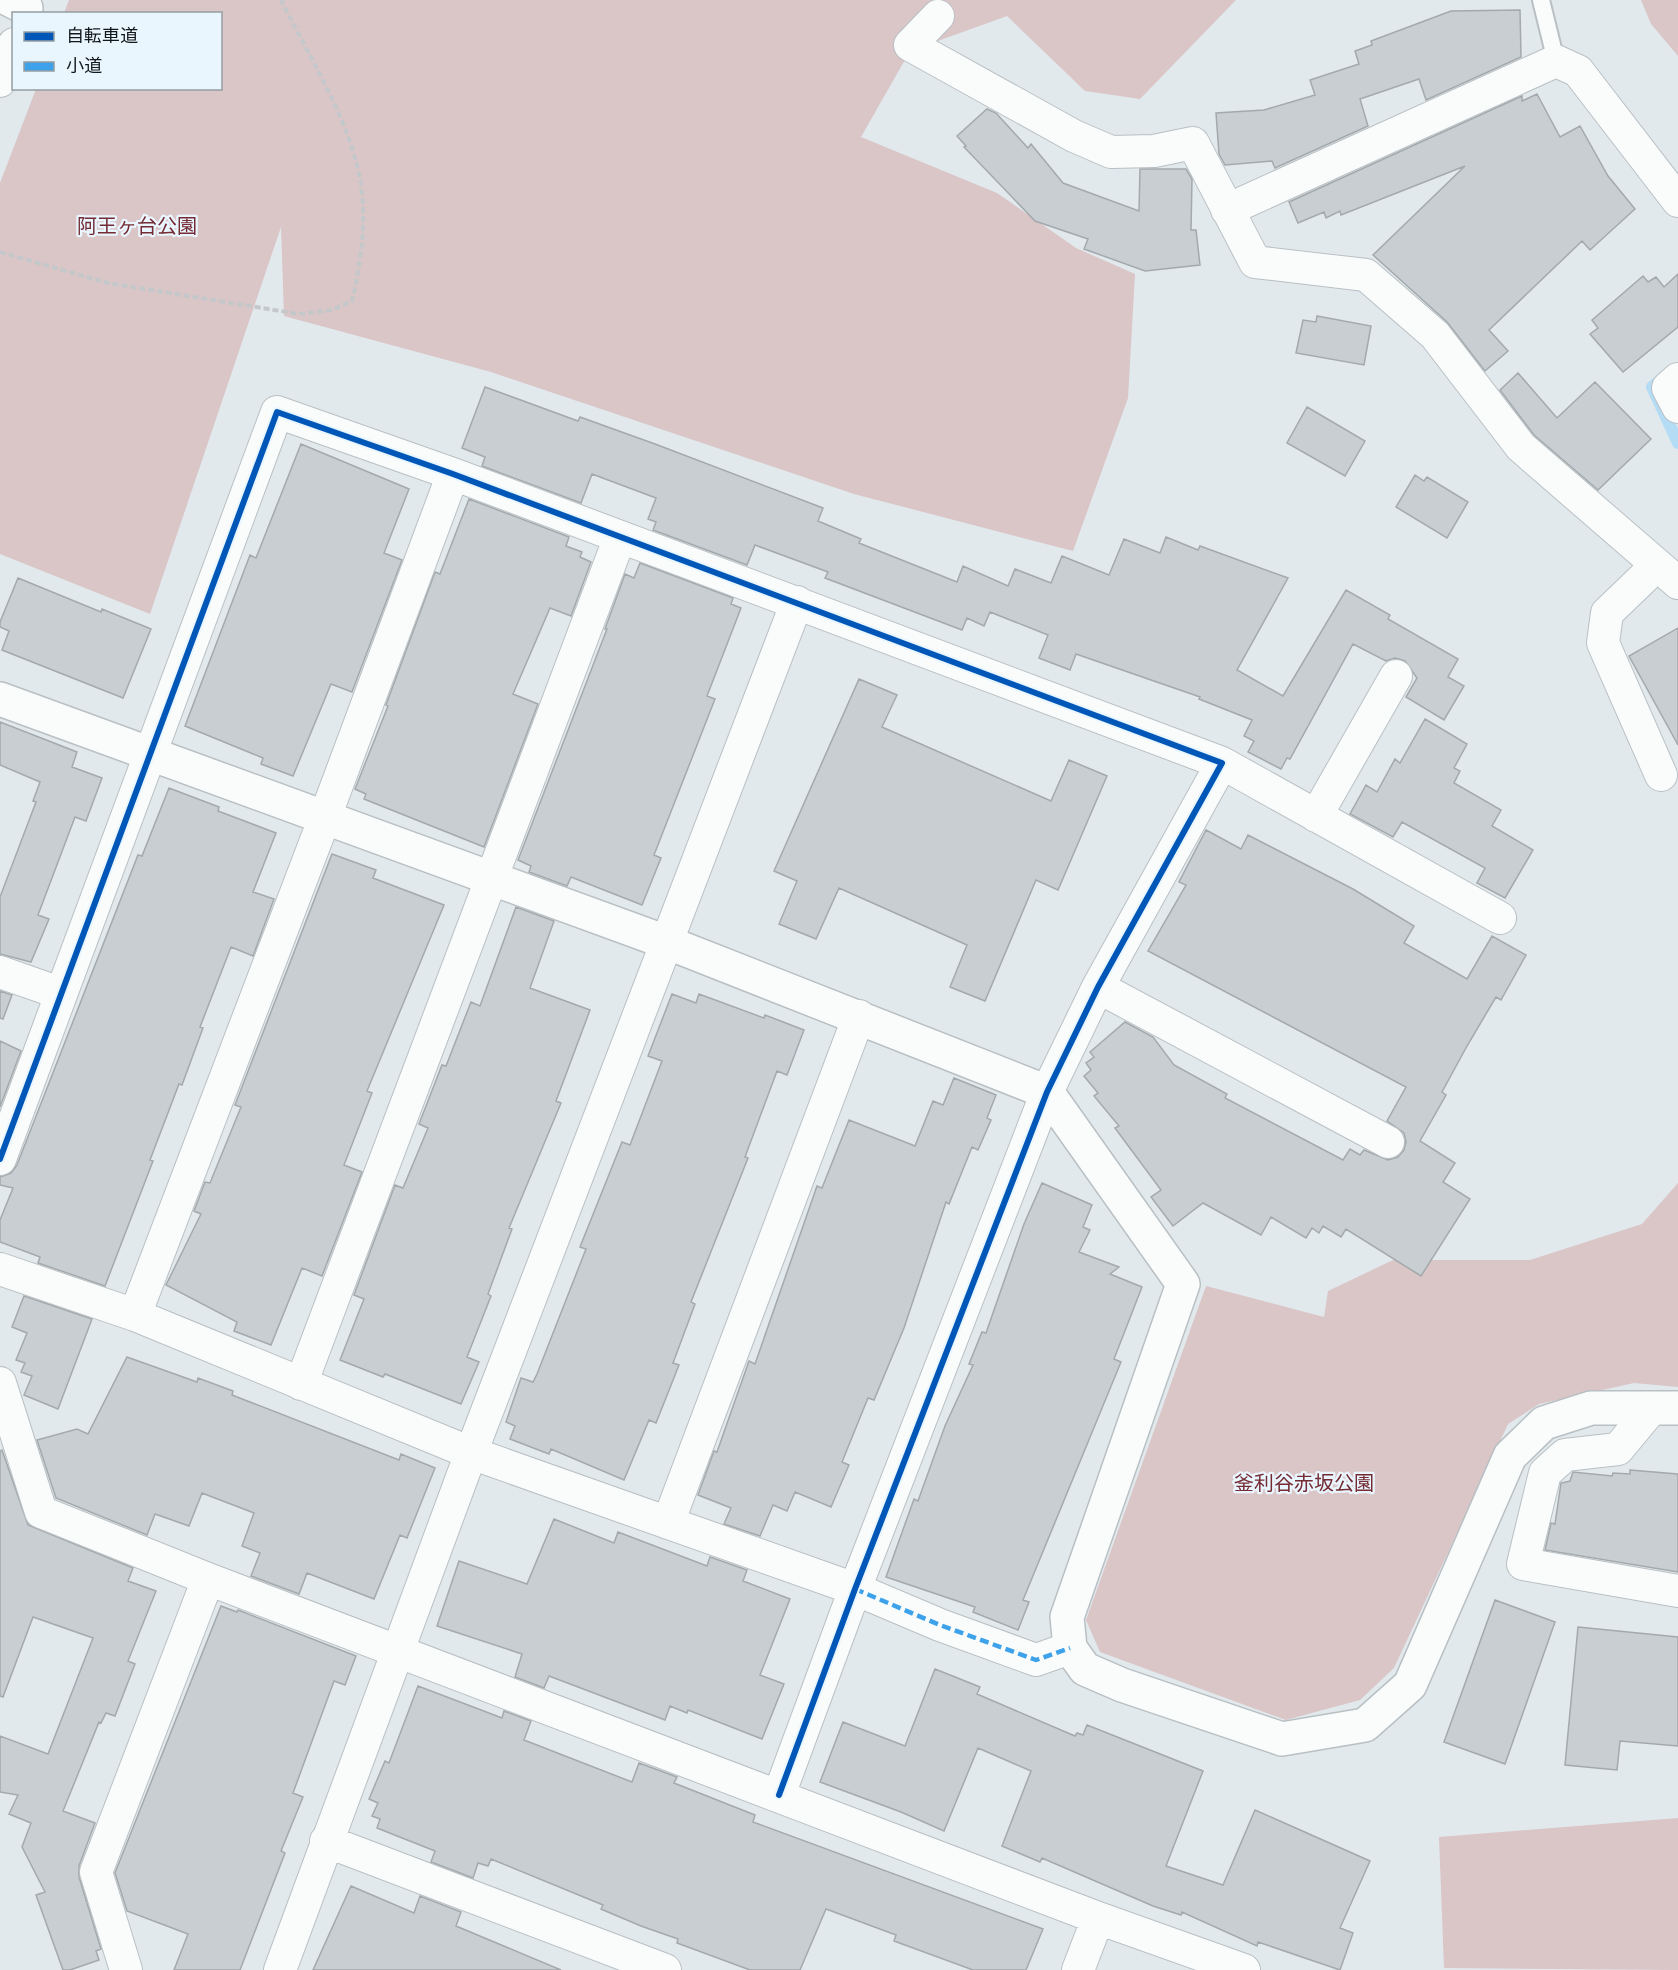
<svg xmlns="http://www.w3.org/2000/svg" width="1678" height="1970" font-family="Lato,'Noto Sans JP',sans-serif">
<rect width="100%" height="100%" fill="#e1e9ed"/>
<path fill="#dac5c7" d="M69,0h1167l-96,99 -55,-8 -78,-75 -97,35 -49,86 136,56 79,55 59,26 -7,124 -55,153 -219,-57 -363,-122 -207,-56 -3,-89 -131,387 -150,-60v-371l36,-94 184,-1v-74l-156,-1z
M1641,0h37v56l-27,-32z
M1678,1183v204l-44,-4 -95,21 -31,20 -114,244 -34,32 -74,20 -186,-68 -14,-32 120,-334 118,31 4,-26 65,-31h137l112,-36z
M1678,1818v152l-234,-2 -5,-131z"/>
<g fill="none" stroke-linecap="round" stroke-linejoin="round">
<path stroke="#b4dcf5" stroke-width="12" d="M1666,376l-14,11 26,56"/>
</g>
<path fill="#c8ced2" stroke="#a3a9ac" stroke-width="1.5" d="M1520,10l1,47 -95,43 -7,-21 -59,20 8,27 -93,42 -3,-7 -47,4 -6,-11 -3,-41 48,-3 51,-15 -5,-15 49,-16 -4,-13 17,-6 -1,-4 80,-30z
M1537,94l23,43 20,-11 28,50 27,33 -45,41 -8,-9 -93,89 19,21 -23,20 -38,-49 -74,-67 92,-89 -124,49 -1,-4 -14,7 -2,-6 -26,11 -9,-21 233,-106v5z
M987,109l9,4 32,35 3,-4 32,39 76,28 1,-42h46l6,10 -1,51h5l4,35 -55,6 -61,-22 4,-10 -53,-18 -71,-74 2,-1 -9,-10z
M1678,274v53l-55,45 -33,-38 8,-6 -6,-8 51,-44 5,6 8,-5 8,10z
M1317,316l54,10 -7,39 -68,-12 7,-33 13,2z
M1518,373l39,45 38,-36 56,57 -53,51 -64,-55 -34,-45z
M485,387l93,34 2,-4 75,27 168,64 -5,13 43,18 -2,4 98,39 6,-16 45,20 7,-17 36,14 11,-27 47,19 15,-36 36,14 6,-16 32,13 2,-4 88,32 -51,92 46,26 63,-106 44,25 -2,4 70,40 -10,18 16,9 -20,34 -38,-23 11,-19 -12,-17 -10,-3 -9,3 -33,-17 -63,115 -3,-1 -6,11 -33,-17 6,-11 -10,-5 8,-16 -53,-21 1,-2 -124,-43 -6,16 -31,-12 9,-23 -58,-23 -6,14 -17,-8 -5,12 -137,-52 3,-6 -73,-27 -8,20 -94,-35 3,-8 -8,-3 8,-21 -64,-24 -11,29 -99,-37 3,-9 -23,-9z
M1307,407l58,34 -20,35 -58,-33z
M301,444l108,45 -25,64 18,7 -50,132 -21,-8 -38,92 -32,-12 2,-6 -78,-32 65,-171 6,3z
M1415,475l9,6 3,-4 41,25 -21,36 -51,-31z
M469,499l100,38 -3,9 16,6 -2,5 11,5 -20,54 -21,-8 -37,86 25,10 -54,143 -120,-48 2,-5 -11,-5 33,-83 -2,-1 49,-133 5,2z
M640,563l93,35 -2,6 10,4 -34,88 8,3 -61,156 7,3 -19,47 -71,-28 -4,9 -38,-14 2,-6 -13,-6 89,-231h-2l20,-55 9,4z
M18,578l83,34 1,-3 49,20 -28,69 -121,-48 7,-19 -9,-4v-5z
M1678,628v117l-49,-89z
M859,679l38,16 -15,32 169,74 18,-41 38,16 -49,114 -22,-10 -51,121 -35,-14 17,-42 -128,-57 -23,51 -37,-15 18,-43 -23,-10z
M1425,719l42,25 -13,24 6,3 -6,12 47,27 -9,16 41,24 -28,48 -28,-15 8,-15 -83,-46 -9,15 -43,-23 16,-29 11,7 18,-33 5,4z
M0,722l77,30 -5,15 30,11 -16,43 -11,-4 -37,98 11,4 -18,43 -31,-8v-57l36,-95 -3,-1 7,-19 -40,-17z
M169,788l50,19 -1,4 58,22 -23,59 21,7 -21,57 -22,-9 -31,80 3,1 -21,57 -3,-1 -29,76 3,1 -48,125 -67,-23 2,-6 -40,-15v-22l13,-32 -13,-3v-8l11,-4 6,-8 121,-310 4,1z
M1206,830l35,19 7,-14 105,54 61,37 -10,17 63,36 25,-43 34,19 -25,45 -5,-3 -29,49 -25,46 4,3 -26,46 35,22 -12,19 27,17 -49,77 -75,-47 -5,8 -18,-11 -4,7 -7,-5 -6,10 -35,-21 -10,18 -58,-32 -30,23 -22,-29 10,-7 -46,-62 4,-2 -25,-30 4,-3 -14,-17 7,-6 -5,-7 8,-6 -4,-5 35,-30 28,15 21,28 53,29 -2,4 118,62 7,-11 10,6 4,-5 24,10 10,-3 6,-7 2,-8 -2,-9 -17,-12 19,-34 -258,-136 38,-66 -7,-3z
M332,854l44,16 -3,8 71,27 -77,186 5,2 -28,72 18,7 -40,104 -20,-8 -31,77 -37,-14 3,-9 -71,-37 35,-71 -7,-3 11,-29 5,1 31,-76 -6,-2z
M516,907l38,14 -24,67 60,22 -34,91 5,2 -52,125 3,1 -24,65 3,2 -24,61 12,5 -18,42 -76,-30 -2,3 -43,-17 24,-61 -10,-4 41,-110 8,3 25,-60 -9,-4 23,-59 4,1 25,-64 9,4z
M0,991l12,4 -9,24 -3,-1z
M672,994l24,9 3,-9 65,24 1,-3 39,15 -17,45 -10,-4 -32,86 3,1 -57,144 4,2 -22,59 6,2 -23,58 -7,-3 -25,60 -73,-31 -2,5 -39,-15 5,-13 -9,-4 15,-44 12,4 4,-8 49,-125 -6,-2 42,-105 8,3 32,-84 -14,-5z
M0,1041l21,10 -21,56z
M954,1078l42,17 -9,23 4,2 -13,30 -6,-3 -23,57 -3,-2 -42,126 -30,72 -6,-2 -26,64 7,3 -18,42 -36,-15 -8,19 -14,-6 -13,31 -36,-12 7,-16 -33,-13 16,-44 3,1 32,-91 6,3 62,-178 5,2 27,-68 66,26 18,-45 10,4z
M1042,1183l50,22 -9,22 7,3 -11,22 40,15 -9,7 32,13 -28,72 7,3 -98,238 6,2 -11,28 -45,-18 2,-5 -89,-30 28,-78 4,2 27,-75 28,-61 -4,-1 13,-32 4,1 38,-109z
M24,1296l68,23 -34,90 -34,-14 8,-19 -11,-4 4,-9 -9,-3 11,-27 -15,-6z
M127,1357l70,25 1,-4 35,13 -1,4 167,65 2,-6 34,14 -28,70 -7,-3 -26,64 -67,-26 -8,21 -48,-18 9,-23 -18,-7 12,-33 -52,-20 -13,33 -34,-12 -8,21 -91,-37 -19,-58 40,-11 11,5z
M2,1450l26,75 105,43 -5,13 28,10 -28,70 7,3 -20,52 -9,-3 -5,10 -2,-1 -36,89 32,12 -16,43v11l22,72 -5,2 3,9 -29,10h-7l-27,-75 9,-3 -23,-45 9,-24 -22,-9 9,-19 -18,-3v-56l48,18 45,-116 -60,-21 -30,80 -3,-1v-245z
M1630,1470l48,4v98l-133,-22 6,-27 4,1 6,-41 9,-2 3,-9 39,4 1,-3 17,1z
M554,1519l60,24 4,-11 89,34 3,-9 37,13 -4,11 47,18 -30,76 24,9 -22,55 -74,-29 -1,3 -17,-7 -5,14 -116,-44 -5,12 -29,-11 7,-23 -85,-28 22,-65 68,23z
M1495,1600l60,22 -50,142 -61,-22z
M221,1606l16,6 1,-2 118,46 -11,29 -11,-4 -41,112 10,4 -22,54 4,2 -45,117h-66l14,-36 -61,-23 -12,-38z
M1578,1627l100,10v109l-58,-5 -3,29 -52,-5z
M935,1669l45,18 -3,7 98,42 2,-3 6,2 4,-10 116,46 -37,95 57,19 32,-75 115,51 -30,67 13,5 -13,37 -82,-28 -1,4 -75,-34 -1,3 -28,-9 -111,-48 -2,4 -38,-16 29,-75 -53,-23 -34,83 -43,-19 -81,-30 23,-60 62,24z
M418,1686l84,32 2,-7 27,10 -7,19 108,42 7,-19 38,14 -3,6 81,32 -2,7 290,107 -17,41h-53l-79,-29 2,-6 -70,-26 -26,61h-50l-73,-27 1,-4 -37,-13 -40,-17 2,-4 -112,-46 -3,7 -10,-3 -5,15 -42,-16 4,-11 -58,-23 3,-9 -8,-3 6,-13 -9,-4 16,-38 4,2z
M351,1886l63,27 6,-17 41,16 -5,14 105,44h-248z"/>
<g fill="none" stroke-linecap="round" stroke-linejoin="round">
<g stroke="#b9c0c4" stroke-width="20">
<path id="lane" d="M1541,0l15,61"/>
</g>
<g stroke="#b9c0c4" stroke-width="34">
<path id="street" d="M938,16l-28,29 164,91 37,16 43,-1 39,-8 62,119 111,13 69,60 86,112 157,136
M0,81l14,-37
M1227,210l329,-149 22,10 100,130
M1678,379l-10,9 10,19
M1657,565l-50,48 -4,30 58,132
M1222,763l278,155
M1316,816l80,-140
M0,972l60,21
M1098,987l290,155
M0,1159l277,-747 176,62 769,289 -124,224 -51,105 -192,497 -76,206
M0,1269l135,46 336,138 384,136 85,36 96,35 34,-12
M135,1315l190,-498 128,-343
M0,1383l41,129 167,67 890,339 146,52
M301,1384l319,-847
M1652,1408l-34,41 -53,6 -20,18 -22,91 155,27
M668,1523l191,-507
M326,1841l339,129
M126,1970l-30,-98 112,-293
M280,1970l191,-517 326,-851
M1078,1970l20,-52"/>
</g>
<g stroke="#b9c0c4" stroke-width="36">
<path id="secondary" d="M10,0l16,8
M0,699l666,243 381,150 136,192 -116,333 3,31 15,21 37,16 160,54 83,-14 45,-40 100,-229 34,-33 47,-15h87"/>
</g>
<path stroke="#c5c8ca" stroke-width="4" stroke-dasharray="6 3" stroke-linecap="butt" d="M0,252l108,31 191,31 33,-4 20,-9c8,-35 14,-72 10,-108 -7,-66 -52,-134 -81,-193"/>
<use href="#lane" stroke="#fafcfc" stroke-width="16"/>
<use href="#street" stroke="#fafcfc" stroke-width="32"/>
<use href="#secondary" stroke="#fafcfc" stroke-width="33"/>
<path stroke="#3da2ea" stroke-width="4.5" stroke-dasharray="9 4.5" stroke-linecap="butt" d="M855,1589l85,36 96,35 34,-12"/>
<g stroke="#eaf6fe" stroke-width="10">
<path id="cycleway" d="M0,1159l277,-747 176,62 769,289 -124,224 -51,105 -192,497 -76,206"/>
</g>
<use href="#cycleway" stroke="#0057b8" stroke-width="6"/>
</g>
<g text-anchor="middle" stroke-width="4.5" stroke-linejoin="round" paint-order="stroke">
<g font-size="20" fill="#742b33" stroke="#eaf6fe">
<text x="137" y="233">阿王ヶ台公園</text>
<text x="1304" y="1490">釜利谷赤坂公園</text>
</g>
</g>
<rect x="12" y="12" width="210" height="78" fill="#eaf6fe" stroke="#949da3" stroke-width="1.5"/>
<rect x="24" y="32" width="30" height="9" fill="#0057b8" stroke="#949da3" stroke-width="1.5"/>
<text x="66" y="42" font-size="18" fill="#12171b">自転車道</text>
<rect x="24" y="62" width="30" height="9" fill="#3da2ea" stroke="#949da3" stroke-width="1.5"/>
<text x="66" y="72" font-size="18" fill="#12171b">小道</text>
</svg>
